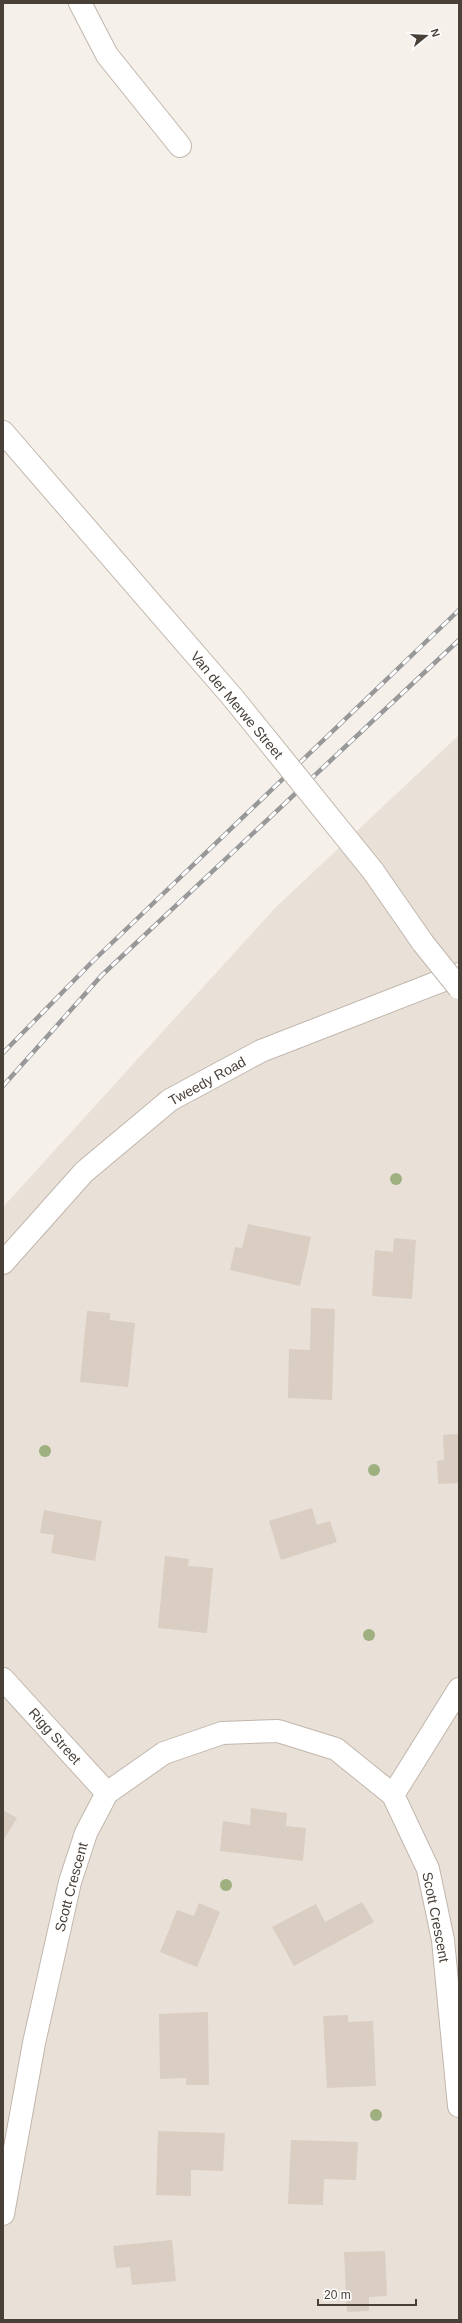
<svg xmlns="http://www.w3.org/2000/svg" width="462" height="2323" font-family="Arial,sans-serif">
<rect width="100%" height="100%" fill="#f5f0ea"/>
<path fill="#e9e1d8" d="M459,735v1585h-456v-1113l273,-300z"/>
<path fill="#dacdc2" d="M248,1224l63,13 -11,49 -70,-16 5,-23 7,1z
M394,1238l22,2 -4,59 -40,-3 3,-46 18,2z
M311,1308l24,1 -3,91 -44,-2 1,-49 21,1z
M87,1311l23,2v7l25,3 -7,64 -48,-5z
M459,1434v49l-21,1 -1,-23 7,-1 -1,-25z
M312,1508l5,17 13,-4 7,21 -56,18 -12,-39z
M44,1510l58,11 -7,40 -44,-8 3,-18 -14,-2z
M165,1556l24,3 -1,7 25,2 -6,65 -49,-5z
M251,1808l36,5 -1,13 20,2 -3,33 -83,-10 3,-30 27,4z
M3,1810l14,8 -14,23z
M362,1902l12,20 -80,44 -22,-39 44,-23 9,18z
M199,1903l21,9 -23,55 -37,-15 17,-42 17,6z
M208,2012l1,73h-23v-7l-26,1 -1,-65z
M348,2015v7l25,-1 3,65 -49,2 -4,-72z
M158,2131l67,2 -2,38 -32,-1v26l-35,-1z
M291,2140l67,2 -2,38 -32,-1 -1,26 -35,-1z
M172,2240l4,41 -44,4 -2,-18 -14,1 -3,-22z
M385,2251l2,45 -18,1v14l-22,1 -3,-60z"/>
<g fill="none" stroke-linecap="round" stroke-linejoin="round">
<g stroke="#c1b6ac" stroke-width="24">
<path id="minor" d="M80,3l27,52 73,91
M3,432l231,267
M373,871l50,72
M3,1263l81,-91 86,-72 91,-49 198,-77
M3,1679l104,114
M393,1795l66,-106
M3,2214l31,-171 36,-161 16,-49 21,-40 57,-40 58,-20 56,-2 58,18 57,46 35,74 15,71 16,166"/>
</g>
<use href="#minor" stroke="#fff" stroke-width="22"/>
<g stroke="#989898" stroke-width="4.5">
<path id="rail" d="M3,1053l89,-91 367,-352
M3,1086l99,-111 357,-335"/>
</g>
<use href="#rail" stroke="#fff" stroke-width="3" stroke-dasharray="9" stroke-linecap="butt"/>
<g stroke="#c1b6ac" stroke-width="24" stroke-linecap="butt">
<path id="minor-bridge" d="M234,699l139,172
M423,943l36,45"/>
</g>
<use href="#minor-bridge" stroke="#fff" stroke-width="22"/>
</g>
<g fill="#9eb080">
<circle cx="396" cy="1179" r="6"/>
<circle cx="45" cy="1451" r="6"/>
<circle cx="374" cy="1470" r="6"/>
<circle cx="369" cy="1635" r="6"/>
<circle cx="226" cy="1885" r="6"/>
<circle cx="376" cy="2115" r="6"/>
</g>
<g text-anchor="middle" stroke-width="3" stroke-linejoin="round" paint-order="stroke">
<g font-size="14" fill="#494038" stroke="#fff">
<text transform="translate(237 705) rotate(50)" y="5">Van der Merwe Street</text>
<text transform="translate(207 1081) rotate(-29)" y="5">Tweedy Road</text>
<text transform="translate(55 1736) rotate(48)" y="5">Rigg Street</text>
<text transform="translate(71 1887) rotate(-75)" y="5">Scott Crescent</text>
<text transform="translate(436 1917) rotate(79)" y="5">Scott Crescent</text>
</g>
</g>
<rect width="462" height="2323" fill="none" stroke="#494038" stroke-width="8"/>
<g transform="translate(426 36) rotate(72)" stroke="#ffffff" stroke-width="3" paint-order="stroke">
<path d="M0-3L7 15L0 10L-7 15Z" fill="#494038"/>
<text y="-6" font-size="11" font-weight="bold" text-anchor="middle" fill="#494038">N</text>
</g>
<path d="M318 2299v6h98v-6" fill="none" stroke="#494038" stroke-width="2"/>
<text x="324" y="2299" font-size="12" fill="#494038" stroke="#ffffff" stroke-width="3" paint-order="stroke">20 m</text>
</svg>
